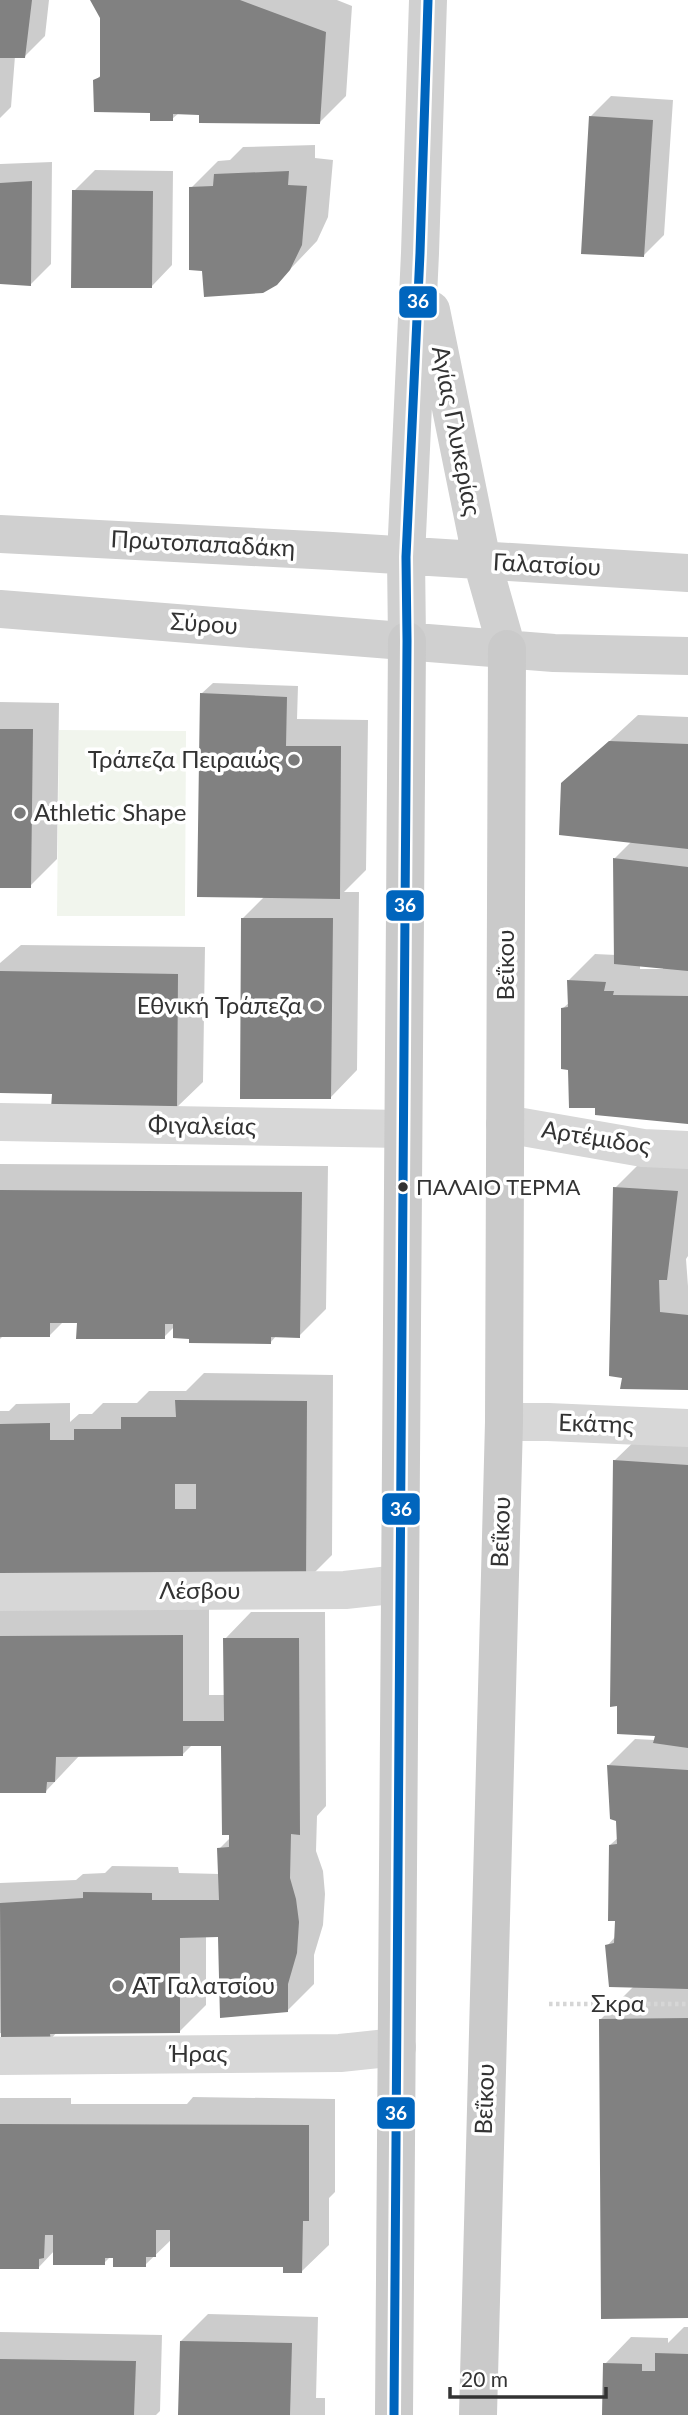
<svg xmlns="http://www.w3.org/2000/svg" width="688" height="2415" font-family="Lato,sans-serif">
<rect width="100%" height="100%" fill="#fff"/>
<path fill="#f1f5ed" d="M59,730l127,1 -1,185h-128z"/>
<path fill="#0003" fill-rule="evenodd" d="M0,0h49l-4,36 -20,20h-10l-4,51 -11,11z
M92,0h245l15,6 -6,90 -27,27 -119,-10h-21l-7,6 -20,-8 -57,-30 7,-7v-56z
M611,96l62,4 -9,135 -20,20 -53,-139z
M315,145v13l18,2 -5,57 -11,24 -41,43 -85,-96 27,-27 12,-1 13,-13z
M52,162l-1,102 -21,21 -30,-2v-119z
M95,170l78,1 -1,94 -20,21 -78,-95z
M213,683l85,3 -1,33 71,1 -2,150 -22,22h15l-2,178 -26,27 -89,-178 23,-23 -64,-202z
M0,702l59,1 -2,156 -27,27h-30z
M638,715l50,2v405l-92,-16 -34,-97 8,-7 -2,-21 27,-27 21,1 -1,-97 17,-17 -69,-57zM640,965l23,2v2h-23z
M21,945l184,2 -2,135 -27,26 -123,-16h-53v-129z
M642,1161l46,3v92l-2,3 2,27v102l-64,-12 -9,-188z
M0,1164l328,2 -2,143 -27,27 -22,-1 -7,8 -79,-6 -16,-11 -11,11 -86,-16h-14l-15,15 -45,-1 -4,4z
M204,1373l129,2 -1,180 -27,27 -305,-2v-169h9l7,-7 54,-1v19l9,-8h13l11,-11h34l12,-12h37z
M645,1431l43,2v883l-88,-296 34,-34 -27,-40 9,-10 -6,-91 9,-8 -11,-71 27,-27 20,1 2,-6 -43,-273z
M209,1609v86h16v-56l26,-27h74l1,194 -9,10 -1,35 7,20 2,23 -2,31 -9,30v29l-27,27 -67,-76 -14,1v69l-26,26 -123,1 -7,8 -50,-7v-150l76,-3 7,-6 22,-1 7,-7 66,1 1,6 41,1 -1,-25 12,-12 -8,-92h-31l-10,10h-102l-34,36h-46v-181z
M193,2097l142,2v93l-6,6v47l-27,26 -17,-6 -113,-26 -27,26 -34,-9 -7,7 -49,-13 -16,17h-39v-169h71v6h116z
M208,2314l110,3 -2,81h9v17h-145l1,-74z
M684,2327h4v88h-84l1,-51 26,-27 37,1v5z
M0,2332l162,3 -2,76 -4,4h-156z"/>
<path fill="#818181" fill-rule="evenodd" d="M0,0h32l-7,58h-25z
M90,0h150l86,32 -6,92 -121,-1v-8l-26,-1v7h-23v-8l-56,-1 -1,-32 7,-3v-59z
M589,116l64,4 -9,137 -63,-3z
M289,171l-1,14 19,1 -5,59 -12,25 -13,15 -14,8 -59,4 -2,-26 -13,-1v-83l24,-1 1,-12z
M32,181l-1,105 -31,-2v-101z
M72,190l81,1 -1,97h-81z
M200,693l87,4 -1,49h55l-1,153 -143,-2z
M0,729h33l-2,159h-31z
M609,741l79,3v105l-129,-14 2,-52z
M613,858l75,9v104l-74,-7z
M241,918h92l-2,181h-91z
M0,971l178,3 -1,136 -126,-1 1,-15 -52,-1z
M567,980l39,2 -2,9h10l-1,4 75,1v128l-93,-9v-7h-26l-1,-38 -7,-1v-61l7,-1z
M613,1187l65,4 -11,89h-8l1,32 28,3v75l-68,-1 2,-11 -13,-2z
M0,1190l302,2 -2,146 -29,-1v7l-82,-1v-4l-16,-1v-14h-8v15h-89l1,-16h-27v14h-50z
M175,1400l132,1 -1,183 -306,-2v-158l50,-1v17h24v-11h47v-12h55zM175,1484h21v25h-21z
M613,1460l75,5v283l-35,-5 2,-7 -38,-2v-28l-7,1z
M183,1635v86h41l-1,-83h76l1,197 -9,-1 -1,44 6,21 3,23 -2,31 -9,31v28l-68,6 -2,-81 -38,1v95l-130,1 1,7 -50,1 -1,-139 83,-5v-6l69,1v7h67l-2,-52 12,-1v-12h-7l-1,-89h-38v10l-127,1 -1,25h-8l-1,11h-46v-157z
M607,1765l81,5v219l-79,-2 -4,-42 9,-2 1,-22h-7l1,-76 8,-1 -1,-23 -6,-2z
M688,2018v300l-87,1 -2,-300z
M0,2124l309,1v96h-6l-1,52h-19v-6h-113v-37h-14v27h-10v10h-33v-9h-8v7h-52v-30h-8l-1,23 -5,1v10h-39z
M180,2341l112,2 -2,72h-112z
M655,2353l33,1v61h-86l1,-52 39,1v7h13z
M0,2359l136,2 -2,54h-134z"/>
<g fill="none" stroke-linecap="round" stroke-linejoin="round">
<path stroke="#d6d6d6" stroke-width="4.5" stroke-dasharray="3.5 3.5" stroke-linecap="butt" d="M549,2004h139"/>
<path stroke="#d7d7d7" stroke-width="38" d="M0,1122l403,7
M505,1124l138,24 45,2
M504,1422h44l140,6
M0,1592l345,-2 55,-6
M0,2056l340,-3 57,-6"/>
<path stroke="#d0d0d0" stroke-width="38" d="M431,310l51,251 25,88
M0,534l332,17 356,22
M0,609l554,44 134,3
M407,641l-1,-84 14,-304 8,-253"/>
<path stroke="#cacaca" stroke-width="38" d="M394,2415l13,-1774
M478,2415l26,-993 3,-773"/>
<g stroke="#fff" stroke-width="14">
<path id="bus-1" d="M394,2415l13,-1774 -1,-84 14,-304 8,-253"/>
</g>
<use href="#bus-1" stroke="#0065bd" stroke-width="9"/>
</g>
<g fill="#7a7a7a" stroke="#fff" stroke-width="2.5">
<circle cx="294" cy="760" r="7"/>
<circle cx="20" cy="813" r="7"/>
<circle cx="316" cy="1006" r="7"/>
<circle cx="118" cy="1986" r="7"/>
</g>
<circle fill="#333" stroke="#fff" stroke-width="2.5" cx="403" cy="1187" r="6"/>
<g text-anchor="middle" stroke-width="7" stroke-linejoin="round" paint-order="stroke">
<g font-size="22" fill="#333" stroke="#fff" text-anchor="start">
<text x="416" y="1195">ΠΑΛΑΙΟ ΤΕΡΜΑ</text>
</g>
<g font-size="24" fill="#333" stroke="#fff">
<text transform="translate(456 431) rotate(79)" y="8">Αγίας Γλυκερίας</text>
<text transform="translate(203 544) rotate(3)" y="8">Πρωτοπαπαδάκη</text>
<text transform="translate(547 565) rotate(3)" y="8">Γαλατσίου</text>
<text transform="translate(204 624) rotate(4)" y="8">Σύρου</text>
<text transform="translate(506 965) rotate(-90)" y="8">Βεΐκου</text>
<text transform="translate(202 1126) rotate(1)" y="8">Φιγαλείας</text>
<text transform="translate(596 1138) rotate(9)" y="8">Αρτέμιδος</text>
<text transform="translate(596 1424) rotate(2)" y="8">Εκάτης</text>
<text transform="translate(501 1532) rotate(-88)" y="8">Βεΐκου</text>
<text x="200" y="1599">Λέσβου</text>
<text x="618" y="2012">Σκρα</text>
<text x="199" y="2062">Ήρας</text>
<text transform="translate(485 2099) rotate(-88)" y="8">Βεΐκου</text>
</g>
<g font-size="24" fill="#333" stroke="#fff" text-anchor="end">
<text x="280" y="768">Τράπεζα Πειραιώς</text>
<text x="34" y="821" text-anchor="start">Athletic Shape</text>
<text x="302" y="1014">Εθνική Τράπεζα</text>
<text x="132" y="1994" text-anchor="start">ΑΤ Γαλατσίου</text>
</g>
</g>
<g stroke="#fff" stroke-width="2.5">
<rect x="398" y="285" width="40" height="34" rx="7" fill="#0065bd"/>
<rect x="385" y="889" width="40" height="33" rx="7" fill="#0065bd"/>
<rect x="381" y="1492" width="40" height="34" rx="7" fill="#0065bd"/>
<rect x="376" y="2096" width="40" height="34" rx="7" fill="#0065bd"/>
</g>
<g font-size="19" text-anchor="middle" font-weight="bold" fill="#fff">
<text x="418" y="308">36</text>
<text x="405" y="912">36</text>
<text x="401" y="1516">36</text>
<text x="396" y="2120">36</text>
</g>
<path d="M450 2387v10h156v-10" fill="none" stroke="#333333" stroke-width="3.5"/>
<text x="461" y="2387" font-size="21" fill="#333333" stroke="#ffffff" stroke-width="5" paint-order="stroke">20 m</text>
</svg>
